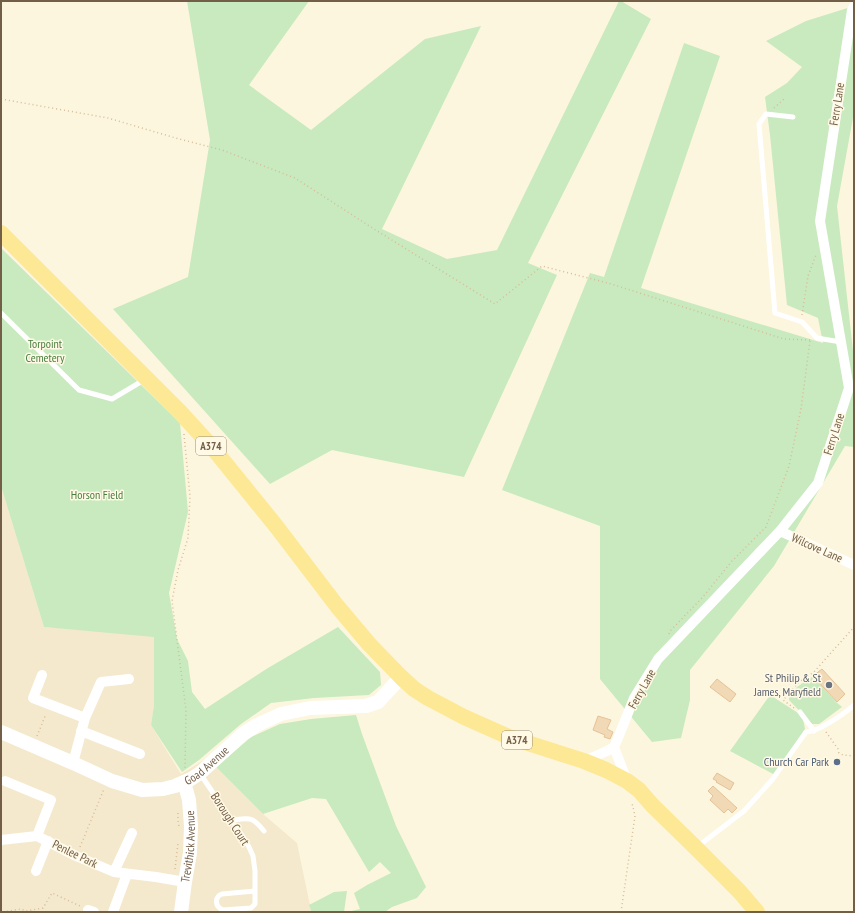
<svg xmlns="http://www.w3.org/2000/svg" width="855" height="913" font-family="'PT Sans Narrow',sans-serif">
<rect width="100%" height="100%" fill="#fcf6df"/>
<path fill="#f4e9cd" d="M1,486l43,141 110,9v69l-3,20 30,49 26,-16 56,56 34,29 14,67 -1,2h-309z"/>
<path fill="#c8eabe" d="M187,1h122l-60,84 62,45 114,-91 56,-13 -99,203 65,30 50,-9 122,-249h2l30,18 -123,244 29,12 -93,202 -132,-27 -62,34 -157,-175 75,-32 22,-137z
M854,6v106l-17,94 17,154 -1,20h1v67l-9,-1 -71,120 -84,104v30l-9,38 -29,4 -52,-63v-153l-98,-36 88,-217 14,4 80,-234 36,13 -79,232 182,55 -5,-25 -31,-13 -17,-170 -5,-38 22,-14 15,-16 -36,-26 40,-20z
M1,248l179,175 8,89 -19,81 8,46 11,22 4,31 13,17 63,-41 70,-41 42,45 1,13 -12,10 -55,3 -43,5 -30,21 -42,36 -17,12 -31,-47 3,-20v-68l-110,-10 -43,-141z
M813,676l23,26 6,5 -23,17h-7l-23,-24v-4l8,-9z
M770,695l28,18 5,6 2,10 -30,46 -45,-24z
M356,715l6,19 34,92 30,61 -9,11 -25,9 -7,5h-38l13,-3 -6,-16 13,-8 24,-12 -11,-11 -11,10 -43,-73 -14,-1 -49,16 -47,-47 35,-30 29,-13 31,-5z
M347,891l-3,21h-34l1,-2 -2,-5 25,-13z"/>
<path fill="#f2d9b6" stroke="#e5c296" d="M822,669l23,25 -8,8 -24,-26z
M717,679l19,15 -6,8 -20,-15z
M598,716l13,4 -4,9 6,3 -3,7 -6,-2 1,-2 -12,-5z
M717,773l17,10 -4,7 -14,-8 1,-1 -4,-2z
M713,786l24,22 -5,5 -4,-4 -4,4 -14,-13 3,-4 -5,-5z"/>
<g fill="none" stroke-linecap="round" stroke-linejoin="round">
<path stroke="#d7bc9a" stroke-width="1.5" stroke-dasharray="1 3" stroke-linecap="butt" d="M1,99l107,19 71,21 43,11 73,28 79,51 121,75 47,-38 66,17 176,56 26,1
M774,108l10,-9
M802,315l6,-39 8,-21
M184,434v1l6,61 -2,42 -10,32 -6,31 14,109 -1,58
M669,634l1,-3 32,-33 30,-37 34,-34 23,-61 12,-57 9,-68
M794,708l-11,-8 16,-18 15,-10 40,-45
M826,732l12,17 1,4 4,2 11,1
M37,736l9,-22
M178,813v7l1,7
M80,847l24,-58
M175,869l3,-26
M3,912l18,-3 5,2 17,-3 9,-15 28,13
M621,912l14,-96 -3,-13 1,-1"/>
<path stroke="#fff" stroke-width="5" d="M793,117l-27,-3 -7,10 16,189 27,9 15,16 24,4
M1,313l78,77 33,9 32,-19
M800,712l14,19
M201,775l44,65 4,7 4,9 2,15v33l-4,4 -28,2c-8,-3 -9,-13 -1,-16l33,-3
M232,820c18,-2 20,-4 32,11
M697,847l47,-36 28,-31 34,-48c12,0 38,-18 48,-27"/>
<path stroke="#fff" stroke-width="10" d="M780,531l74,34
M42,675l-9,23 52,20
M81,731l59,23
M614,747l13,34
M584,761l23,-10 7,-4 4,-9 16,-40 24,-39 122,-128 38,-48 31,-95 -29,-167 32,-211 2,-4
M73,763l12,-45 16,-36 28,-3
M5,781l46,19 -14,36
M1,840l36,-4 39,20 38,16 42,5 29,5
M36,871l12,-30
M114,872l18,-39
M88,912v-2l6,2
M113,912l14,-38"/>
<g stroke="#fff" stroke-width="14">
<path id="s1" d="M1,732l72,31 39,18 30,9 21,-1 12,-3 16,-7 9,-6 43,-39 14,-9 24,-11 29,-6 56,-2 12,-4 23,-25"/>
<path id="s2" d="M181,912l4,-30 5,-29 1,-27 -2,-26 -5,-18"/>
</g>
<path stroke="#fde995" stroke-width="16" d="M1,233l179,179 32,35 64,79 61,80 32,38 32,33 13,12 14,9 36,19 45,20 75,24 22,9 21,11 12,9 13,15 44,43 43,43 18,21"/>
</g>
<circle fill="#6b7280" stroke="#fff9e5" stroke-width="1.5" cx="829" cy="685" r="4"/>
<circle fill="#5c6f8a" stroke="#fff9e5" stroke-width="1.5" cx="837" cy="762" r="4"/>
<g text-anchor="middle" stroke-width="3" stroke-linejoin="round" paint-order="stroke">
<g fill="#fff9e5" stroke="#9d8c76" stroke-width="1">
<rect x="196" y="437" width="30" height="18" rx="3"/>
<rect x="502" y="731" width="30" height="18" rx="3"/>
</g>
<g font-size="11" font-weight="bold" fill="#735e47">
<text x="211" y="450">A374</text>
<text x="517" y="744">A374</text>
</g>
<g font-size="12" fill="#735e47" stroke="#fff9e5">
<text transform="translate(837 104) rotate(-81)" y="4">Ferry Lane</text>
<text transform="translate(834 434) rotate(-72)" y="4">Ferry Lane</text>
<text transform="translate(817 548) rotate(24)" y="4">Wilcove Lane</text>
<text transform="translate(642 689) rotate(-61)" y="4">Ferry Lane</text>
<text dy="4" stroke="none"><textPath href="#s1" startOffset="224">Goad Avenue</textPath></text>
<text transform="translate(230 819) rotate(57)" y="4">Borough Court</text>
<text dy="4" stroke="none"><textPath href="#s2" startOffset="66">Trevithick Avenue</textPath></text>
<text transform="translate(75 854) rotate(26)" y="4">Penlee Park</text>
</g>
<g font-size="12" fill="#487f41" stroke="#fff9e5">
<text x="45" y="348">Torpoint<tspan x="45" dy="14">Cemetery</tspan></text>
<text x="97" y="499">Horson Field</text>
</g>
<g font-size="12" fill="#5b616d" stroke="#fff9e5" text-anchor="end">
<text x="821" y="682">St Philip &amp; St<tspan x="821" dy="14">James, Maryfield</tspan></text>
</g>
<g font-size="12" fill="#4e5e75" stroke="#fff9e5" text-anchor="end">
<text x="829" y="766">Church Car Park</text>
</g>
</g>
<rect width="855" height="913" fill="none" stroke="#735e47" stroke-width="4"/>
</svg>
